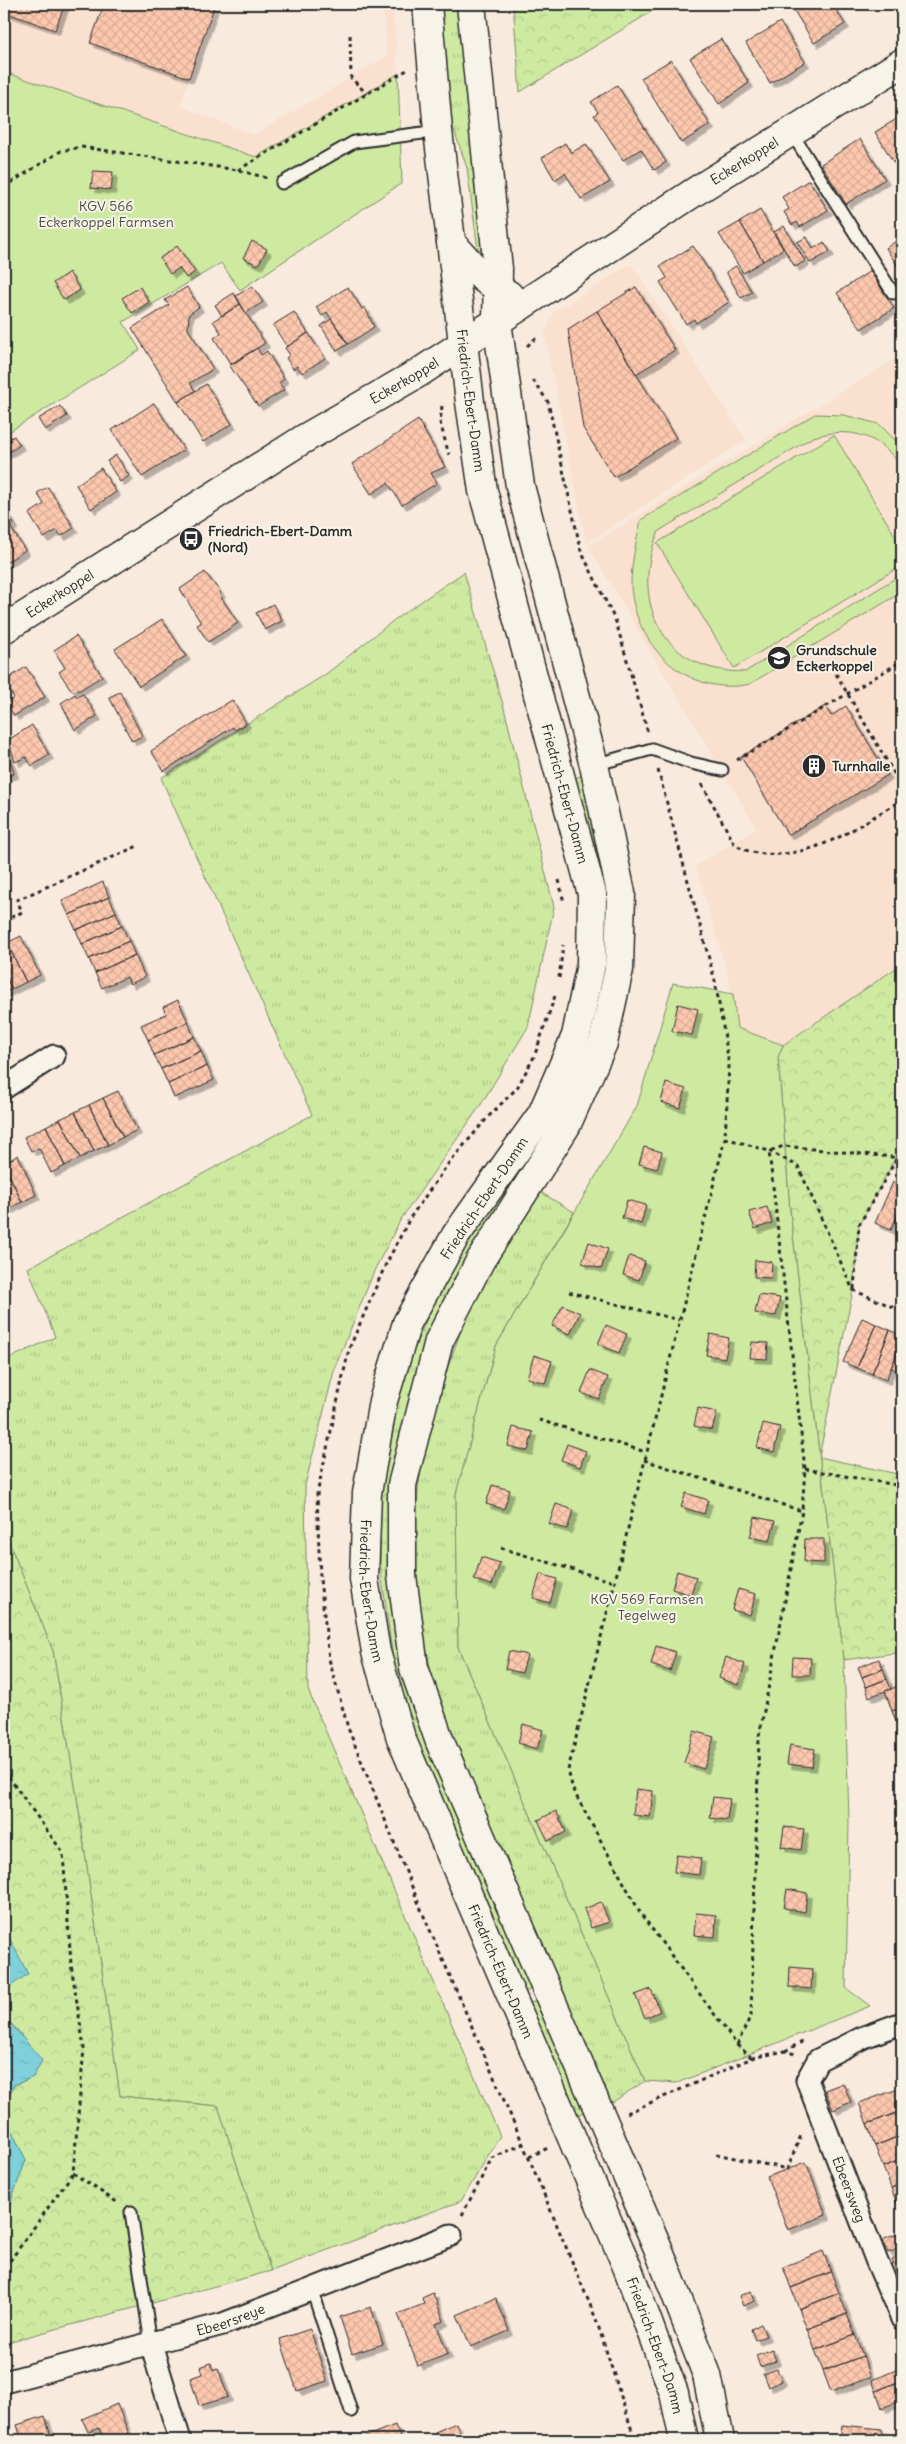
<svg xmlns="http://www.w3.org/2000/svg" width="906" height="2444" font-family="Delius,sans-serif">
<defs>
<pattern id="grass-tufts" width="24" height="20" patternUnits="userSpaceOnUse" patternTransform="scale(1.25)"><rect width="24" height="20" fill="#ceeaa1"/><path d="M3 7l-1-3M5 7V3M7 7l1-3M15 17l-1-3M17 17v-4M19 17l1-3" fill="none" stroke="#b1c98b"/></pattern>
<pattern id="forest-crowns" width="20" height="18" patternUnits="userSpaceOnUse" patternTransform="scale(1.25)"><rect width="20" height="18" fill="#ceeaa1"/><path d="M2 6a3 3 0 1 1 6 0M12 15a3 3 0 1 1 6 0" fill="none" stroke="#b1c98b"/></pattern>
<pattern id="water-ripples" width="26" height="14" patternUnits="userSpaceOnUse" patternTransform="scale(1.25)"><rect width="26" height="14" fill="#7fd0da"/><path d="M2 4q2-2 4 0t4 0M15 11q2-2 4 0t4 0" fill="none" stroke="#6eb3bb"/></pattern>
<pattern id="building-cross-hatch" width="8" height="8" patternUnits="userSpaceOnUse" patternTransform="scale(1.25)"><rect width="8" height="8" fill="#fec8af"/><path d="M0 0l8 8M0 8l8-8" fill="none" stroke="#daac97"/></pattern>
<filter id="shadow"><feDropShadow dx="4.5" dy="4.5" stdDeviation="0" flood-color="#0004"/></filter>
</defs>
<rect width="100%" height="100%" fill="#f8eadd"/>
<filter id="ink" filterUnits="userSpaceOnUse"><feTurbulence type="fractalNoise" baseFrequency=".02" numOctaves="2"/><feDisplacementMap in="SourceGraphic" scale="10" xChannelSelector="R" yChannelSelector="G"/><feConvolveMatrix kernelMatrix="1 2 1 2 8 2 1 2 1" color-interpolation-filters="sRGB"/></filter>
<g filter="url(#ink)">
<path fill="#fae0cf" d="M4,4h211l-35,102 74,29 133,-79 -4,-52h10l5,70 -142,83 -252,-85z
M631,264l115,176 -160,103 -41,-209 9,-22z
M902,355v609l-119,81 -46,-17 -4,-34 -37,-129 61,-36 -169,-283z"/>
<path fill="url(#grass-tufts)" stroke="#7c8a66" d="M438,4h20l24,225v20l-4,1 -11,-82 -17,-50z
M464,572l40,136 50,199 -26,120 -48,79 -79,113 -26,50 -40,98 -30,118 3,205 192,446 -39,65 -190,70 -53,-165 -98,-10 -43,-298 -24,-147 -49,-121v-169l51,-24 -27,-69 284,-153 -151,-337 165,-104 68,-54z
M583,775l24,107 2,53 -2,45 -18,72 -30,65 -88,131 -24,47 -18,43 -16,47 -19,86 -1,133 139,385 -10,4 -104,-243 -23,-76 -15,-110v-66l17,-96 17,-54 24,-54 155,-277 -18,-239z
M540,1192l34,20 -78,134 -40,148 2,153 187,434 -34,22 -106,-247 -54,-119 -16,-46 -10,-48 -11,-82 4,-72 12,-72 34,-95 45,-84z
M537,2000l49,111 -9,4 -49,-111z"/>
<path fill="url(#forest-crowns)" stroke="#7c8a66" d="M513,4h151l-144,88z
M902,964v183l-43,78 -6,65 -34,167 83,18v177l-58,8 -54,-449 -12,-154 5,-12z
M4,1530l49,121 24,147 43,298 98,10 53,165 -267,72v-124l22,-59 -22,-44v-8l10,-23 19,-8 -12,-43 -17,-18z"/>
<path fill="#ceeaa1" stroke="#7c8a66" d="M4,72l252,85 142,-83 4,109 -162,107 -19,-27 -98,59 17,28 -136,85z
M815,414l29,1 35,9 23,23v21c-22,-33 -51,-42 -89,-31l-154,94c-27,58 -5,128 63,139 8,2 16,1 23,2l157,-98v18l-152,92c-62,14 -116,-38 -119,-99 0,-22 5,-43 10,-65z
M834,435l68,112v18l-168,103 -77,-125z
M673,983l60,11 4,34 46,17 -5,12 12,154 54,449 5,160 -3,168 24,18 -193,77 -32,-2 -187,-434 -2,-153 40,-148 141,-240z"/>
<path fill="url(#water-ripples)" stroke="#5d8e94" d="M4,1927l24,47 -23,16 -1,26 38,44 -9,17 -19,8 -10,23z
M4,2116l22,44 -22,59z"/>
<path fill="url(#building-cross-hatch)" stroke="#2b2b2b" filter="url(#shadow)" d="M4,4h61l-10,26 -51,-18z
M104,4h111l-26,74 -99,-35z
M790,4h42l13,20 -31,19z
M780,22l25,40 -35,21 -24,-40z
M721,39l28,44 -30,21 -29,-46z
M671,60l39,65 -29,18 -40,-65z
M617,85l49,77 -12,8 -13,-21 -18,11 -29,-45 4,-3 -7,-10z
M900,117l2,4v55l-27,-44z
M860,139l25,40 -39,25 -25,-40z
M565,143l6,10 15,-9 24,38 -29,17 -16,-26 -10,7 -13,-22z
M93,171l20,1 -2,18 -20,-2z
M809,180l19,30 -28,17 -3,-5 -5,3 -8,-13 5,-3 -7,-12z
M760,210l23,39 -20,12 -23,-39z
M740,222l23,39 -20,12 -24,-39z
M784,226l21,35 -10,6 -21,-35z
M807,237l6,12 11,-7 6,10 -20,11 -13,-21z
M902,237v36l-16,-25z
M252,241l15,8 -9,16 -15,-7z
M177,246l18,26 -9,6 -7,-10 -9,6 -10,-16z
M693,246l36,56 -33,21 -2,-4 -8,5 -26,-42 7,-4 -7,-12z
M736,266l16,26 -11,6 -15,-26z
M870,271l24,37 -33,21 -24,-36z
M69,272l11,18 -16,10 -11,-17z
M252,286l11,16 -17,11 -10,-17z
M140,287l9,15 -17,11 -10,-15z
M187,287l12,20 -10,7 -1,15 25,40 -23,14 5,8 -17,11 -46,-74 37,-23 -4,-5z
M348,287l14,22 3,-2 9,20 -26,17 -21,-32 -5,4 -6,-9z
M636,287l39,63 -39,24 -39,-63z
M234,293l6,11 -18,12 -7,-11z
M240,304l25,39 -34,22 -17,-27 7,-5 -8,-12z
M902,304v14l-6,-10z
M597,311l79,127 -62,39 -31,-49 -15,-99z
M294,312l14,21 -21,14 -14,-22z
M331,319l17,25 -11,7 -16,-25z
M308,333l17,25 -23,15 -5,-7 -4,3 -7,-11 4,-3 -5,-7z
M257,348l4,7 6,-4 17,28 -5,4 5,7 -26,16 -29,-41z
M206,384l26,40 -29,18 -25,-40z
M154,403l30,47 -42,27 -30,-47z
M60,406l7,10 -22,14 -7,-11z
M418,420l27,47 -14,6 6,10 -35,22 -14,-22 -17,11 -19,-30z
M14,436l6,9 -16,10v-13z
M116,455l13,21 -9,6 -13,-21z
M101,468l15,24 -25,17 -15,-24z
M48,487l26,41 -13,8 -4,-6 -13,8 -15,-24 15,-10 -7,-11z
M4,507l10,17 -4,3 -6,-10z
M4,517l21,33 -21,14z
M205,572l16,21 -2,1 19,29 -30,19 -11,-17 4,-2 -21,-34z
M273,604l9,17 -17,9 -9,-17z
M162,619l24,37 -47,30 -24,-37z
M76,636l26,40 -22,14 -8,1 -13,-19 6,-4 -11,-18z
M26,667l19,30 -31,19 -8,-13 8,-5 -10,-17z
M120,692l22,44 -10,5 -23,-44z
M75,694l2,3 6,-3 14,22 -22,14 -14,-27z
M232,700l14,23 -11,7 -2,-3 -69,44 -13,-20z
M825,706l6,10 15,-10 42,69 -100,60 -47,-78z
M32,725l17,30 -17,11 -6,-9 -11,5 -7,-22z
M6,745l8,29 -10,3v-30z
M103,882l6,15 -40,18 -7,-14z
M109,897l7,15 -40,18 -7,-15z
M116,912l6,14 -40,18 -6,-14z
M122,926l7,15 -40,18 -7,-15z
M21,936l19,39 -14,7 -19,-39z
M129,941l6,14 -40,18 -6,-14z
M7,943l19,39 -14,7 -8,-16v-29z
M135,955l10,22 -15,7 -3,-7 -25,11 -7,-15z
M4,973l8,16 -8,4z
M178,1000l10,22 -40,18 -7,-15 25,-11 -3,-7z
M678,1004l20,5 -6,26 -20,-4z
M188,1022l6,15 -40,18 -6,-15z
M194,1037l7,14 -40,18 -7,-14z
M201,1051l6,15 -39,18 -7,-15z
M207,1066l7,14 -40,18 -6,-14z
M666,1083l20,6 -6,19 -19,-6z
M118,1091l19,39 -14,7 -20,-39z
M103,1098l20,39 -15,8 -19,-40z
M89,1105l19,40 -14,6 -19,-39z
M75,1112l19,39 -14,7 -20,-39z
M60,1119l20,39 -15,8 -19,-40z
M46,1126l19,40 -14,7 -12,-25 -8,3 -7,-14z
M644,1147l18,5 -5,17 -18,-5z
M18,1155l18,40 -14,7 -18,-38z
M4,1164l18,38 -14,7 -4,-8z
M893,1182l9,4v18l-11,26 -16,-7z
M627,1200l19,5 -5,19 -19,-6z
M902,1204v18l-6,-3z
M767,1207l5,16 -17,6 -6,-17z
M589,1242l19,7 -7,20 -19,-6z
M629,1256l16,5 -6,19 -16,-5z
M755,1260l17,2 -1,16 -17,-1z
M759,1295l21,3 -4,18 -21,-3z
M563,1305l17,8 -10,21 -18,-8z
M862,1318l14,6 -19,44 -14,-6z
M876,1324l14,6 -18,44 -15,-6z
M606,1325l21,9 -8,19 -21,-9z
M890,1330l12,6v5l-16,39 -14,-6z
M710,1334l19,4 -4,20 -19,-3z
M902,1341v31l-11,-4z
M752,1342l16,1 -1,16 -17,-1z
M534,1355l18,6 -7,22 -18,-5z
M590,1370l18,7 -9,22 -18,-6z
M698,1408l19,4 -5,18 -18,-4z
M763,1423l17,4 -6,25 -17,-4z
M513,1427l20,5 -5,19 -20,-5z
M567,1444l19,7 -6,16 -19,-7z
M492,1485l18,5 -6,19 -18,-5z
M686,1493l22,7 -4,14 -23,-7z
M556,1504l18,6 -7,19 -18,-5z
M755,1517l20,4 -5,20 -20,-4z
M805,1539h19v24l-20,-1z
M481,1557l19,6 -8,22 -18,-5z
M677,1571l19,6 -5,18 -19,-6z
M540,1574l17,5 -7,24 -17,-5z
M738,1589l18,5 -6,21 -18,-5z
M656,1646l20,6 -6,19 -19,-6z
M509,1651l18,4 -5,18 -17,-4z
M726,1657l19,7 -7,21 -19,-7z
M793,1657l18,1 -1,17h-18z
M879,1659l4,10 -21,8 -4,-10z
M883,1669l4,10 -21,8 -4,-10z
M887,1679l4,10 -22,8 -3,-10z
M902,1685v22l-10,4 -7,-20z
M902,1707v21l-3,1 -7,-18z
M523,1724l20,6 -6,19 -19,-6z
M694,1731l20,6 -10,32 -20,-6z
M790,1745l25,4 -3,18 -25,-3z
M636,1789l17,2 -3,26 -17,-2z
M713,1797l17,2 -3,21 -17,-2z
M556,1811l10,21 -18,9 -10,-21z
M784,1827l20,2 -3,21 -20,-3z
M676,1855l25,3 -2,17 -25,-3z
M787,1889l20,4 -2,19 -21,-4z
M601,1902l8,20 -18,6 -7,-19z
M696,1913l20,2 -1,22 -21,-2z
M790,1967l22,2 -1,20 -22,-2z
M651,1989l9,22 -15,7 -10,-23z
M843,2083l8,19 -18,8 -8,-20z
M901,2088l1,23 -35,13 -8,-21z
M902,2111v24l-27,11 -8,-22z
M902,2135v24l-19,8 -8,-21z
M902,2159v25l-11,4 -8,-21z
M806,2162l20,53 -38,15 -21,-53z
M902,2184v23l-3,2 -8,-21z
M902,2232v15l-14,6 -6,-13z
M823,2251l8,21 -40,16 -8,-21z
M902,2256v31l-10,-27z
M831,2272l8,21 -40,16 -8,-21z
M751,2291l4,10 -12,5 -4,-10z
M433,2293l11,28 -8,3 12,30 -30,12 -20,-52 26,-10 -2,-6z
M839,2293l8,21 -40,15 -8,-20z
M496,2298l13,33 -38,16 -14,-32z
M371,2307l12,37 -31,10 -12,-37z
M847,2314l8,21 -40,15 -8,-21z
M761,2324l5,12 -11,4 -4,-11z
M310,2329l17,52 -30,10 -17,-52z
M855,2335l8,21 -40,15 -8,-21z
M772,2349l4,12 -16,6 -4,-12z
M863,2356l8,21 -40,15 -8,-21z
M211,2363l2,7 5,-2 10,29 -29,9 -9,-28 12,-4 -2,-7z
M777,2369l5,12 -14,6 -5,-13z
M896,2370l4,11 -24,10 -4,-11z
M898,2382l4,18 -20,8 -6,-17z
M117,2404l12,30 -15,6h-10l-5,-12 -11,4 -6,-13z
M45,2416l7,24h-30l-5,-15z
M456,2423l8,17h-25l-4,-8z
M4,2424l6,16h-6z
M395,2425l6,15h-38l-1,-2z
M842,2425l40,4 -1,11h-41z"/>
<g fill="none" stroke-linecap="round" stroke-linejoin="round">
<g stroke="#2b2b2b" stroke-width="15">
<path id="lane" d="M791,132l102,161
M282,183l72,-41 84,-11
M594,765l58,-16 39,14 31,7
M131,2212l20,132
M312,2289l39,122"/>
</g>
<g stroke="#2b2b2b" stroke-width="25">
<g id="street">
<path d="M4,1088l50,-32"/>
<path id="s1" d="M902,2023l-38,14 -46,23 -11,20 70,182 25,57"/>
<path d="M151,2344l29,96"/>
<path id="s2" d="M4,2382l219,-58 228,-89"/>
</g>
</g>
<g stroke="#2b2b2b" stroke-width="31">
<g id="secondary">
<path id="s3" d="M427,4l11,127 32,271 13,89 109,403 -1,70 -15,72 -34,78 -86,121 -49,88 -24,78 -16,92 -3,86 12,73 25,86 227,531 46,124 10,47"/>
<path d="M471,4l27,265 -1,53 23,164 74,279 27,128 -2,76 -16,74 -37,83 -86,135 -41,80 -37,144v91l12,92 26,74 218,506 49,127 13,65"/>
<path d="M451,242l33,37 25,16"/>
<path id="s4" d="M4,629l298,-189 118,-68 279,-183 203,-126"/>
</g>
</g>
<path stroke="#2b2b2b" stroke-width="3" stroke-dasharray="4 4" stroke-linecap="butt" d="M350,35l1,43 16,16
M238,170l169,-100
M4,187l57,-36 20,-4 157,23 29,8
M527,346l9,-8
M533,380l15,22 33,149 35,71 32,111
M442,406l-2,16 9,33
M832,667l70,120
M737,760l165,-99
M658,770l57,211 10,57 4,28 -4,72 -157,632 5,20 68,124 96,131 15,13
M702,784l32,59c19,17 61,12 84,3 29,-10 57,-31 84,-46
M559,880l5,23
M4,921l18,-9 -5,-12 123,-55
M559,978l4,-33
M555,996l-21,61 -17,31 -28,28 -41,48 -38,54 -25,48 -36,83 -32,145 3,85 9,80 19,69 75,186 100,230 73,175 39,121
M725,1138l44,13 15,-5 118,12
M769,1151l29,15 55,124 49,21
M854,1289l5,-64 43,-76
M569,1292l110,28
M539,1420l107,32
M644,1460l158,51
M805,1469l97,17
M501,1548l113,34
M4,1770l59,83 8,111 13,84 -11,125 -69,96
M737,2045l14,-30 8,-278 43,-226 3,-42 -36,-318
M785,2051l17,-9
M627,2113l125,-55 33,-7 10,3
M716,2154l71,15 15,-36
M529,2157l19,-9
M73,2173l45,30
M462,2215l30,-57 31,-14"/>
<use href="#lane" stroke="#f7f3e8" stroke-width="11"/>
<use href="#street" stroke="#f7f3e8" stroke-width="21"/>
<use href="#secondary" stroke="#f7f3e8" stroke-width="28"/>
</g>
</g>
<defs>
<g id="bus-disc" transform="scale(1.25)"><circle r="9.5" fill="#2b2b2b" stroke="#f7f3e8"/><path d="M-5-6H5V4H4V6H2V4H-2V6H-4V4H-5ZM-3.5-4V0h7V-4ZM-3.5 1.2v1.5H-2V1.2ZM2 1.2v1.5H3.5V1.2Z" fill="#fff"/></g>
<g id="school-disc" transform="scale(1.25)"><circle r="9.5" fill="#2b2b2b" stroke="#f7f3e8"/><path d="M0-5L7-2L0 1L-7-2ZM-4 1L0 2.5L4 1V4Q0 6-4 4Z" fill="#fff"/></g>
<g id="building-disc" transform="scale(1.25)"><circle r="9.5" fill="#2b2b2b" stroke="#f7f3e8"/><path d="M-4-6H4V6H1V3H-1V6H-4ZM-2.5-4.3h1.7v1.8h-1.7ZM.8-4.3h1.7v1.8H.8ZM-2.5-1h1.7V.8h-1.7ZM.8-1h1.7V.8H.8Z" fill="#fff"/></g>
</defs>
<g fill-rule="evenodd">
<use href="#bus-disc" x="191" y="539"/>
<use href="#school-disc" x="779" y="658"/>
<use href="#building-disc" x="814" y="766"/>
</g>
<g text-anchor="middle" stroke-width="4" stroke-linejoin="round" paint-order="stroke">
<g font-size="14" fill="#2b2b2b" stroke="#f7f3e8">
<text dy="5" stroke="none"><textPath href="#s4" startOffset="876">Eckerkoppel</textPath></text>
<text dy="5" stroke="none"><textPath href="#s4" startOffset="471">Eckerkoppel</textPath></text>
<text dy="5" stroke="none"><textPath href="#s3" startOffset="399">Friedrich-Ebert-Damm</textPath></text>
<text dy="5" stroke="none"><textPath href="#s4" startOffset="66">Eckerkoppel</textPath></text>
<text dy="5" stroke="none"><textPath href="#s3" startOffset="804">Friedrich-Ebert-Damm</textPath></text>
<text transform="translate(484 1198) rotate(-56)" y="5">Friedrich-Ebert-Damm</text>
<text dy="5" stroke="none"><textPath href="#s3" startOffset="1659">Friedrich-Ebert-Damm</textPath></text>
<text dy="5" stroke="none"><textPath href="#s3" startOffset="2064">Friedrich-Ebert-Damm</textPath></text>
<text dy="5" stroke="none"><textPath href="#s1" startOffset="232">Ebeersweg</textPath></text>
<text dy="5" stroke="none"><textPath href="#s2" startOffset="235">Ebeersreye</textPath></text>
<text dy="5" stroke="none"><textPath href="#s3" startOffset="2469">Friedrich-Ebert-Damm</textPath></text>
</g>
<g font-size="14" fill="#4c5143" stroke="#f7f3e8">
<text x="106" y="211">KGV 566<tspan x="106" dy="16">Eckerkoppel Farmsen</tspan></text>
<text x="647" y="1604">KGV 569 Farmsen<tspan x="647" dy="16">Tegelweg</tspan></text>
</g>
<g font-size="14" font-weight="bold" fill="#2b2b2b" stroke="#f7f3e8" text-anchor="start">
<text x="208" y="536">Friedrich-Ebert-Damm<tspan x="208" dy="16">(Nord)</tspan></text>
<text x="796" y="655">Grundschule<tspan x="796" dy="16">Eckerkoppel</tspan></text>
<text x="832" y="771">Turnhalle</text>
</g>
</g>
<rect width="906" height="2444" fill="none" stroke="#f7f3e8" stroke-width="20"/>
<rect x="10" y="10" width="886" height="2424" fill="none" stroke="#2b2b2b" stroke-width="2" filter="url(#ink)"/>
</svg>
